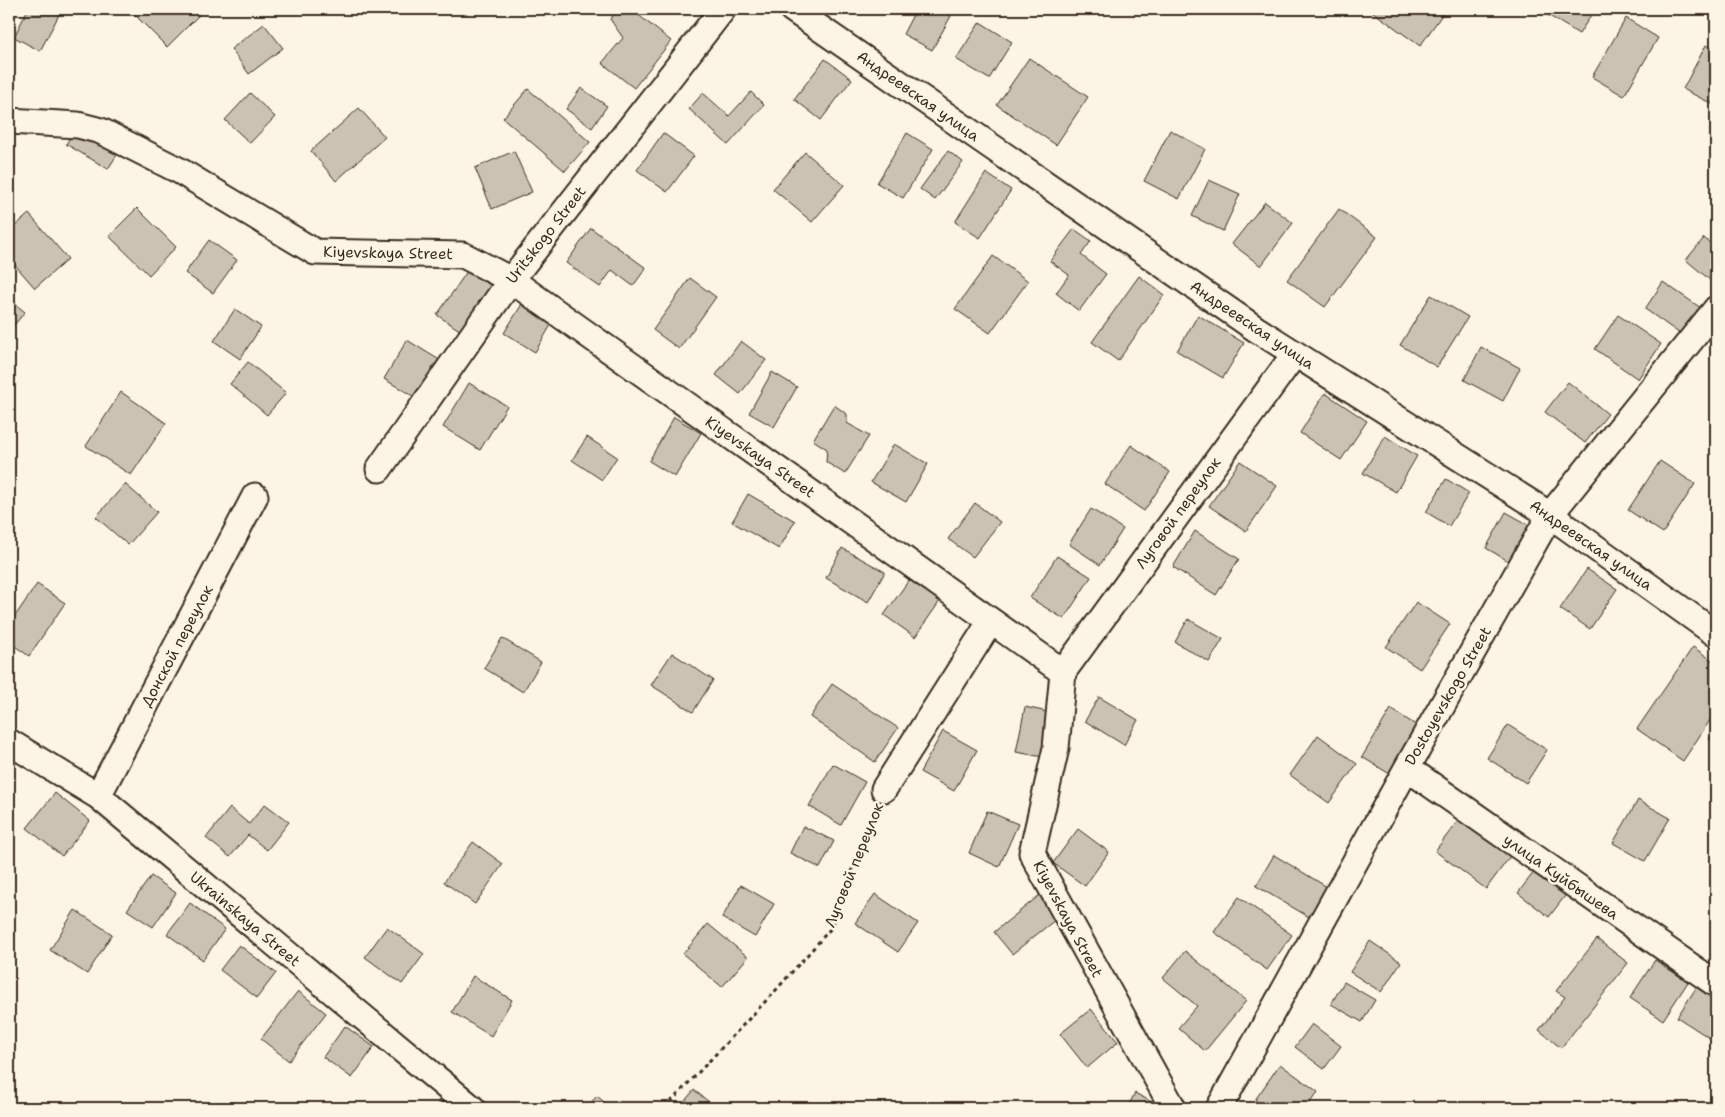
<svg xmlns="http://www.w3.org/2000/svg" width="1725" height="1117" font-family="'Shantell Sans',sans-serif">
<rect width="100%" height="100%" fill="#fcf5e5"/>
<filter id="ink" filterUnits="userSpaceOnUse"><feTurbulence type="fractalNoise" baseFrequency=".02" numOctaves="2"/><feDisplacementMap in="SourceGraphic" scale="10" xChannelSelector="R" yChannelSelector="G"/><feConvolveMatrix kernelMatrix="1 2 1 2 8 2 1 2 1" color-interpolation-filters="sRGB"/></filter>
<g filter="url(#ink)">
<path fill="#ccc2b3" stroke="#3b2a1e" d="M28,9h34l-22,42 -26,-14z
M137,9h56l6,6 -32,32 -34,-34z
M618,9h13l40,32 -37,47 -32,-25 21,-25 -13,-19z
M916,9h22l13,7 -19,34 -29,-16z
M1369,9h77l-26,37z
M1538,9h57l-16,25z
M1626,18l32,20 -34,58 -32,-19z
M980,22l32,20 -23,37 -33,-20z
M264,24l19,24 -34,26 -18,-25z
M1706,45l10,6v55l-33,-17z
M1029,58l59,39 -32,48 -59,-40z
M825,59l27,20 -31,41 -27,-21z
M581,88l26,18 -15,22 -26,-19z
M528,89l62,53 -25,29 -62,-53z
M751,92l13,13 -36,40 -39,-36 14,-16 26,23z
M250,93l25,24 -25,26 -25,-23z
M359,108l26,29 -49,44 -25,-30z
M78,125l42,25 -12,19 -42,-25z
M1170,130l35,19 -26,50 -35,-18z
M663,133l31,23 -27,36 -30,-22z
M907,133l26,16 -30,49 -26,-15z
M514,151l18,41 -40,17 -17,-41z
M948,151l15,11 -28,38 -15,-11z
M805,152l39,33 -32,37 -39,-33z
M986,173l25,17 -31,48 -25,-16z
M1209,180l31,14 -17,37 -31,-15z
M1265,202l28,21 -32,43 -29,-22z
M137,208l39,39 -27,28 -40,-39z
M1339,209l38,28 -52,70 -38,-27z
M29,214l39,45 -33,29 -26,-30v-27z
M591,228l55,40 -13,18 -21,-16 -12,17 -34,-24z
M1074,229l17,12 -10,14 25,19 -27,37 -23,-18 13,-18 -19,-14z
M1704,238l12,10v37l-30,-25z
M209,240l28,20 -24,33 -28,-20z
M993,256l35,25 -38,52 -35,-24z
M468,270l27,18 -31,45 -27,-18z
M1139,276l25,19 -46,66 -26,-19z
M690,278l26,19 -37,52 -26,-19z
M1663,282l38,26 -18,28 -38,-27z
M1431,295l37,22 -31,50 -37,-22z
M9,299l16,13 -16,19z
M524,301l30,19 -19,32 -31,-19z
M235,309l26,18 -21,32 -26,-18z
M1198,315l46,28 -21,35 -46,-27z
M1618,315l43,29 -23,35 -43,-30z
M407,340l34,21 -23,38 -34,-20z
M741,341l25,19 -26,34 -24,-19z
M1481,347l39,21 -17,33 -39,-21z
M248,362l38,31 -19,22 -37,-31z
M772,372l25,15 -23,40 -25,-14z
M1568,382l40,32 -23,29 -40,-31z
M469,383l38,23 -27,44 -37,-23z
M121,392l45,31 -35,52 -45,-29z
M1325,393l42,28 -26,39 -41,-27z
M834,405l13,9v9l22,13 -24,38 -19,-12 1,-13 -14,-9z
M674,417l27,16 -26,44 -26,-16z
M1385,436l32,20 -21,36 -33,-19z
M587,437l30,20 -15,23 -30,-20z
M894,444l34,20 -22,38 -35,-20z
M1131,445l39,27 -26,39 -39,-27z
M1240,461l37,25 -31,45 -37,-25z
M1660,461l35,23 -32,49 -35,-23z
M1446,479l23,14 -20,33 -23,-14z
M125,484l32,28 -29,33 -32,-28z
M748,494l47,27 -16,28 -47,-27z
M975,503l25,19 -27,35 -25,-18z
M1091,509l32,20 -23,36 -31,-21z
M1506,512l25,14 -21,36 -24,-14z
M1195,531l44,28 -23,36 -43,-28z
M842,548l43,24 -17,30 -42,-24z
M1057,556l34,21 -27,42 -34,-21z
M1587,569l30,20 -27,40 -30,-20z
M909,580l31,21 -25,36 -31,-22z
M37,584l28,19 -36,53 -20,-14v-17z
M1416,602l34,22 -30,45 -34,-22z
M1188,619l35,20 -14,23 -34,-20z
M502,638l39,24 -18,30 -39,-24z
M1693,647l23,16v48l-33,50 -46,-32z
M672,653l41,27 -20,32 -42,-27z
M832,684l66,44 -23,34 -65,-45z
M1099,697l39,23 -14,25 -39,-24z
M1025,707l27,6 -9,44 -27,-5z
M1391,709l31,20 -29,47 -31,-19z
M1508,725l39,25 -21,33 -39,-25z
M1716,729v16l-7,-6z
M943,731l34,19 -23,41 -34,-19z
M1318,735l39,29 -28,39 -39,-28z
M833,764l32,18 -24,43 -32,-19z
M55,793l35,28 -28,35 -35,-28z
M1638,800l32,18 -25,43 -32,-18z
M265,804l24,18 -22,28 -19,-15 -18,22 -24,-19 24,-30 19,16z
M1467,809l50,38 -31,42 -51,-38z
M987,811l31,13 -19,43 -30,-14z
M803,826l31,15 -14,27 -30,-15z
M1078,829l31,23 -24,34 -32,-23z
M473,842l30,22 -28,40 -31,-22z
M1274,855l53,32 -18,30 -53,-31z
M1537,868l31,24 -19,25 -31,-24z
M151,876l25,17 -23,34 -26,-17z
M741,885l33,19 -19,33 -33,-19z
M875,894l43,29 -20,29 -43,-29z
M1041,894l19,22 -48,38 -18,-22z
M1239,897l53,38 -25,35 -53,-38z
M190,903l35,26 -22,31 -36,-26z
M75,910l37,24 -25,40 -37,-24z
M708,924l40,33 -26,30 -39,-33z
M387,927l37,27 -22,30 -37,-27z
M1597,939l31,24 -67,85 -22,-18 26,-33 -9,-6z
M1370,941l31,21 -20,30 -31,-20z
M239,945l37,28 -19,25 -37,-28z
M1185,951l61,50 -41,50 -27,-23 19,-22 -34,-28z
M1655,960l33,22 -25,38 -33,-22z
M473,976l39,24 -21,36 -39,-24z
M1704,976l12,8v47l-5,8 -34,-22z
M1344,982l31,18 -13,22 -31,-18z
M298,991l28,22 -37,48 -28,-22z
M1091,1009l27,33 -31,26 -27,-34z
M1312,1024l29,22 -17,23 -29,-22z
M345,1026l29,21 -22,31 -29,-21z
M1280,1064l38,28 -12,16h-39l-12,-8z
M694,1090l20,16 -2,2h-33z
M1135,1093l28,15h-36z
M597,1096l14,12h-25z
M440,1100l10,8h-16z"/>
<g fill="none" stroke-linecap="round" stroke-linejoin="round">
<g stroke="#3b2a1e" stroke-width="29">
<path id="minor" d="M792,9l464,320 294,186 166,119
M9,121l69,4 23,6 79,40 135,81 148,3 48,25 552,392 -7,76 -24,105 141,255
M379,469l132,-189 212,-271
M1063,672l231,-317
M9,742l89,54 374,312
M1407,768l309,216
M884,789l107,-168
M98,796l157,-300
M1219,1108l188,-340 143,-253 166,-206"/>
</g>
<path stroke="#3b2a1e" stroke-width="3" stroke-dasharray="4 4" stroke-linecap="butt" d="M665,1108l112,-119 55,-62 27,-78 14,-34"/>
<use href="#minor" stroke="#fcf5e5" stroke-width="25"/>
</g>
</g>
<g text-anchor="middle" stroke-width="5" stroke-linejoin="round" paint-order="stroke">
<g font-size="15" fill="#3b2a1e" stroke="#fcf5e5">
<text transform="translate(918 96) rotate(35)" y="5">Андреевская улица</text>
<text transform="translate(546 235) rotate(-52)" y="5">Uritskogo Street</text>
<text transform="translate(388 253) rotate(1)" y="5">Kiyevskaya Street</text>
<text transform="translate(1252 325) rotate(34)" y="5">Андреевская улица</text>
<text transform="translate(760 457) rotate(35)" y="5">Kiyevskaya Street</text>
<text transform="translate(1178 513) rotate(-54)" y="5">Луговой переулок</text>
<text transform="translate(1591 545) rotate(35)" y="5">Андреевская улица</text>
<text transform="translate(177 646) rotate(-62)" y="5">Донской переулок</text>
<text transform="translate(1448 696) rotate(-60)" y="5">Dostoyevskogo Street</text>
<text transform="translate(854 865) rotate(-68)" y="5">Луговой переулок</text>
<text transform="translate(1561 877) rotate(35)" y="5">улица Куйбышева</text>
<text transform="translate(245 919) rotate(40)" y="5">Ukrainskaya Street</text>
<text transform="translate(1068 919) rotate(62)" y="5">Kiyevskaya Street</text>
</g>
</g>
<rect width="1725" height="1117" fill="none" stroke="#fcf5e5" stroke-width="30"/>
<rect x="15" y="15" width="1695" height="1087" fill="none" stroke="#3b2a1e" stroke-width="2" filter="url(#ink)"/>
</svg>
